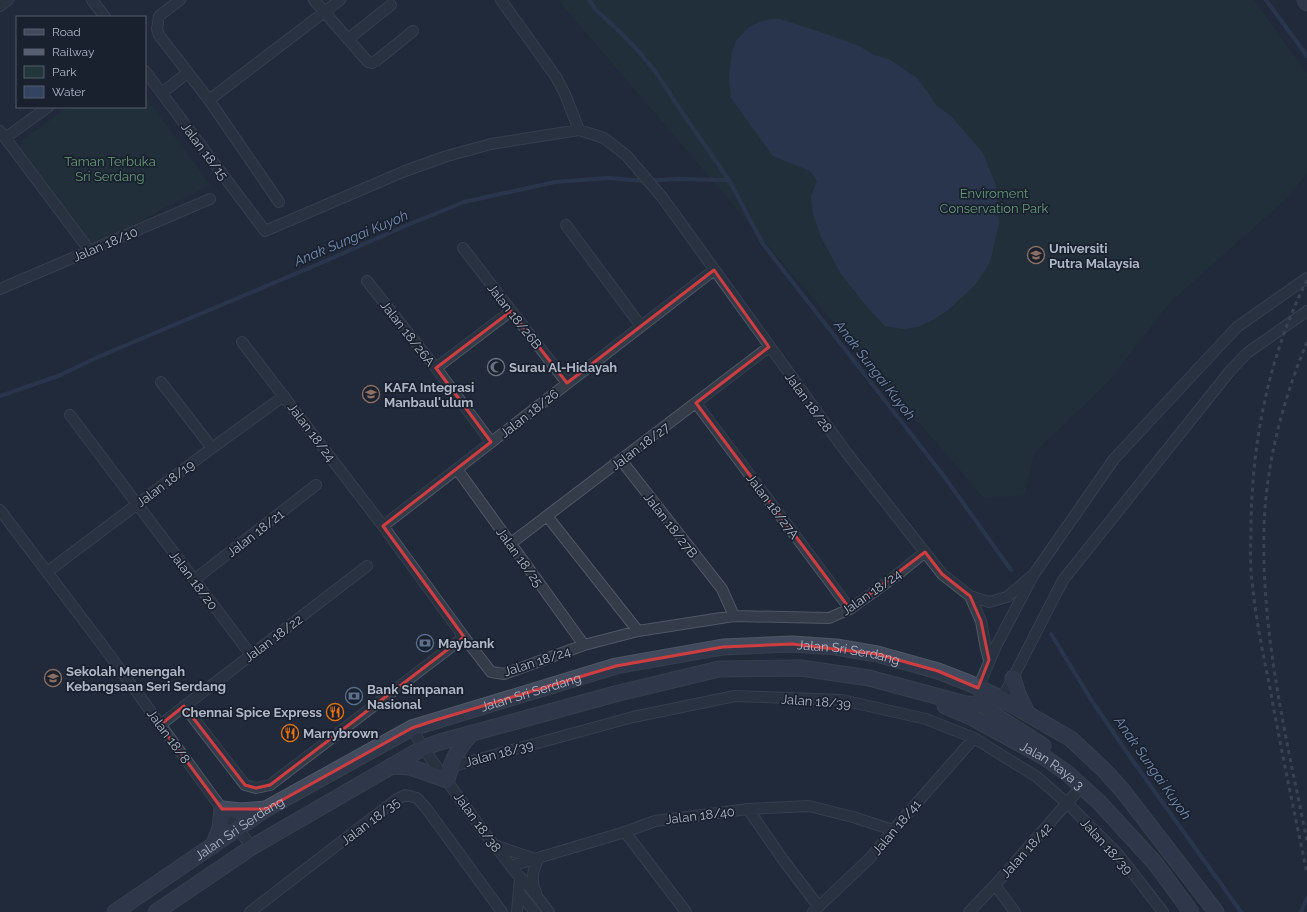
<svg xmlns="http://www.w3.org/2000/svg" width="1307" height="912" font-family="Raleway,sans-serif">
<rect width="100%" height="100%" fill="#202a3a"/>
<path fill="#22373b" d="M558,0h696l53,74v99l-20,25 -118,105 -60,78 -75,72 -9,42 -41,3z
M145,96l65,89 -113,58 -9,-3 -69,-89 4,-11 45,-33h77z"/>
<path fill="#334462" d="M771,19h9l46,15 33,12 15,9 15,4 29,20 19,27 14,10 32,37 13,33 3,38 -9,38 -14,22 -28,26 -15,10 -15,7 -15,2 -18,-3 -16,-17 -28,-35 -20,-37 -8,-23 -2,-17 6,-16 -7,-10 -37,-15 -42,-58 -2,-21 3,-25 4,-11 12,-13 11,-6z"/>
<g fill="none" stroke-linecap="round" stroke-linejoin="round">
<path stroke="#334462" stroke-width="4" d="M589,0l7,10 25,23 20,21 16,20 26,40 46,66 34,64 180,231 68,95
M1266,0l41,56
M0,396l58,-20 40,-19 223,-94 84,-37 59,-24 91,-20 54,-4 34,3 35,-2 51,1
M1051,634l41,67 43,63 106,148
M1301,912l6,-14"/>
<g stroke="#4f5765" stroke-width="12">
<path id="street" d="M92,0l13,17
M180,0l-21,16 -2,13 2,6 50,65 70,102
M314,0l54,62 4,1 4,-2 37,-30
M501,0l55,77 9,17 14,36
M0,6l8,-6
M348,39l43,-34
M145,71l120,160 140,-60 42,-15 44,-12 88,-14 25,8 22,17 36,42 184,255 96,122 28,22 19,6 18,-5 27,-23
M162,93l25,-20
M209,100l131,-100
M0,131l90,120
M5,138l43,-31
M566,225l75,101
M463,248l104,135
M367,281l69,87 55,74
M0,289l210,-90
M242,342l141,184 81,111 27,35 13,2 80,-29 54,-14 96,-15 95,2 21,-9 43,-31 32,-26
M436,368l75,-57
M161,382l51,66
M696,403l154,206
M70,415l181,240
M621,460l101,129 12,27
M457,469l127,176
M0,510l100,132 122,167 30,38
M547,516l91,115
M383,526l331,-256
M510,544l259,-197
M47,572l165,-124 72,-52
M194,580l122,-95
M970,596l11,25 5,28 3,11
M978,688l18,-42 38,-72 80,-115 123,-132 70,-49
M1002,699l61,-119 167,-209 17,-18 60,-42
M184,706l61,79 11,3 14,-3 194,-148
M160,725l207,-159
M412,728l11,20 61,84 33,42 12,12 20,26
M450,767l183,-50 102,-21 107,4 84,19 48,19 63,39 31,27 50,50 45,58
M748,809l36,52 35,46
M625,832l61,80
M494,845l41,14
M511,866l114,-34 30,-11 93,-12 61,-3 44,11 40,13
M995,885l20,27
M536,892c-6,-11 -3,-23 3,-34
M519,893l16,19
M250,912l147,-113 9,-4 11,3 9,10 76,104
M517,912l3,-34
M813,912l57,-54 23,-28 81,-92
M969,912l26,-27 87,-99"/>
</g>
<g stroke="#4f5765" stroke-width="17">
<g id="secondary">
<path d="M1305,0l2,3"/>
<path d="M1013,678l5,16 9,19"/>
<path d="M981,700l11,13 51,33"/>
<path id="s1" d="M945,706l28,12 71,39 23,16 32,29 56,61 36,49"/>
<path d="M391,766l19,1 37,13c5,-20 11,-32 25,-47"/>
<path d="M213,846l7,-18 2,-19 19,2 25,-2"/>
<path id="s2" d="M115,912l151,-103 146,-81 204,-62 107,-19 69,-3 44,3 41,7 61,17 31,12 33,16 69,40 34,32 18,20 93,121"/>
<path d="M156,912l96,-65 171,-99 17,-6 175,-48 104,-25 82,-1 68,10 97,26 19,1 17,-6"/>
</g>
</g>
<use href="#street" stroke="#343c4a" stroke-width="10"/>
<use href="#secondary" stroke="#424b5d" stroke-width="15"/>
<path stroke="#566072" stroke-width="3" stroke-dasharray="4 4" stroke-linecap="butt" d="M1307,280c-38,75 -55,161 -56,245 0,15 -1,30 0,45 3,40 11,79 19,118 11,62 24,123 37,185
M1307,342c-24,58 -41,121 -43,185 -3,106 22,210 43,314"/>
</g>
<path d="M0 0H1307V912H0ZM714,270l55,77 -73,56 154,206 75,-57 17,22 28,22 11,25 8,39 -11,28 -40,-17 -61,-17 -85,-10 -69,3 -107,19 -180,54 -24,8 -146,81h-44l-62,-84 24,-19 61,79 11,3 14,-3 194,-148 -81,-111 108,-84 -55,-74 75,-57 56,72z" fill="#202a3a" fill-opacity=".55" fill-rule="evenodd"/>
<path fill="none" stroke="#d03d40" stroke-width="3" stroke-linejoin="round" d="M714,270l55,77 -73,56 154,206 75,-57 17,22 28,22 11,25 8,39 -11,28 -40,-17 -61,-17 -85,-10 -69,3 -107,19 -180,54 -24,8 -146,81h-44l-62,-84 24,-19 61,79 11,3 14,-3 194,-148 -81,-111 108,-84 -55,-74 75,-57 56,72z"/>
<defs>
<g id="university-ring" transform="scale(0.9)"><circle r="9.5" fill="#19212f" stroke="#8d6e63" stroke-width="1.5"/><path d="M0-5L7-2L0 1L-7-2ZM-4 1L0 2.5L4 1V4Q0 6-4 4Z" fill="#8d6e63"/></g>
<g id="mosque-ring" transform="scale(0.9)"><circle r="9.5" fill="#19212f" stroke="#6b7280" stroke-width="1.5"/><path d="M3.5-4.9A6 6 0 1 0 3.5 4.9A5 5 0 1 1 3.5-4.9Z" fill="#6b7280"/></g>
<g id="school-ring" transform="scale(0.9)"><circle r="9.5" fill="#19212f" stroke="#8d6e63" stroke-width="1.5"/><path d="M0-5L7-2L0 1L-7-2ZM-4 1L0 2.5L4 1V4Q0 6-4 4Z" fill="#8d6e63"/></g>
<g id="bank-ring" transform="scale(0.9)"><circle r="9.5" fill="#19212f" stroke="#5c6f8a" stroke-width="1.5"/><path d="M-6-4H6V4H-6ZM0-2.3a2.3 2.3 0 1 0 0 4.6a2.3 2.3 0 1 0 0-4.6Z" fill="#5c6f8a"/></g>
<g id="restaurant-ring" transform="scale(0.9)"><circle r="9.5" fill="#19212f" stroke="#e8710a" stroke-width="1.5"/><path d="M-5-6h1v4h1v-4h1v4h1v-4h1v5L-1.5 .5V6h-2V.5L-5-1ZM5-6V6H3V1.5H1.5Q1.5-4 5-6Z" fill="#e8710a"/></g>
</defs>
<g fill-rule="evenodd">
<use href="#university-ring" x="1036" y="255"/>
<use href="#mosque-ring" x="496" y="367"/>
<use href="#school-ring" x="371" y="394"/>
<use href="#bank-ring" x="425" y="643"/>
<use href="#school-ring" x="53" y="678"/>
<use href="#bank-ring" x="354" y="696"/>
<use href="#restaurant-ring" x="335" y="712"/>
<use href="#restaurant-ring" x="290" y="733"/>
</g>
<g text-anchor="middle" stroke-width="3.5" stroke-linejoin="round" paint-order="stroke">
<g font-size="13" fill="#afb7c7" stroke="#19212f">
<text transform="translate(205 151) rotate(53)" y="5">Jalan 18/15</text>
<text transform="translate(105 244) rotate(-23)" y="5">Jalan 18/10</text>
<text transform="translate(515 316) rotate(52)" y="5">Jalan 18/26B</text>
<text transform="translate(408 333) rotate(52)" y="5">Jalan 18/26A</text>
<text transform="translate(809 402) rotate(54)" y="5">Jalan 18/28</text>
<text transform="translate(529 413) rotate(-38)" y="5">Jalan 18/26</text>
<text transform="translate(312 432) rotate(53)" y="5">Jalan 18/24</text>
<text transform="translate(640 446) rotate(-37)" y="5">Jalan 18/27</text>
<text transform="translate(165 483) rotate(-37)" y="5">Jalan 18/19</text>
<text transform="translate(773 506) rotate(53)" y="5">Jalan 18/27A</text>
<text transform="translate(671 525) rotate(52)" y="5">Jalan 18/27B</text>
<text transform="translate(255 533) rotate(-38)" y="5">Jalan 18/21</text>
<text transform="translate(520 557) rotate(54)" y="5">Jalan 18/25</text>
<text transform="translate(194 580) rotate(53)" y="5">Jalan 18/20</text>
<text transform="translate(871 592) rotate(-35)" y="5">Jalan 18/24</text>
<text transform="translate(273 638) rotate(-37)" y="5">Jalan 18/22</text>
<text dy="5" stroke="none"><textPath href="#s2" startOffset="798">Jalan Sri Serdang</textPath></text>
<text transform="translate(537 661) rotate(-18)" y="5">Jalan 18/24</text>
<text dy="5" stroke="none"><textPath href="#s2" startOffset="474">Jalan Sri Serdang</textPath></text>
<text transform="translate(816 701) rotate(4)" y="5">Jalan 18/39</text>
<text transform="translate(169 736) rotate(54)" y="5">Jalan 18/8</text>
<text transform="translate(499 753) rotate(-15)" y="5">Jalan 18/39</text>
<text dy="5" stroke="none"><textPath href="#s1" startOffset="123">Jalan Raya 3</textPath></text>
<text transform="translate(700 815) rotate(-7)" y="5">Jalan 18/40</text>
<text transform="translate(370 821) rotate(-37)" y="5">Jalan 18/35</text>
<text transform="translate(478 822) rotate(54)" y="5">Jalan 18/38</text>
<text transform="translate(896 827) rotate(-50)" y="5">Jalan 18/41</text>
<text dy="5" stroke="none"><textPath href="#s2" startOffset="150">Jalan Sri Serdang</textPath></text>
<text transform="translate(1107 846) rotate(48)" y="5">Jalan 18/39</text>
<text transform="translate(1026 850) rotate(-48)" y="5">Jalan 18/42</text>
</g>
<g font-size="13" fill="#659873" stroke="#19212f">
<text x="110" y="166">Taman Terbuka<tspan x="110" dy="15">Sri Serdang</tspan></text>
<text x="994" y="198">Enviroment<tspan x="994" dy="15">Conservation Park</tspan></text>
</g>
<g font-size="13" font-weight="bold" fill="#afb7c7" stroke="#19212f" text-anchor="start">
<text x="1049" y="253">Universiti<tspan x="1049" dy="15">Putra Malaysia</tspan></text>
<text x="509" y="372">Surau Al-Hidayah</text>
<text x="384" y="392">KAFA Integrasi<tspan x="384" dy="15">Manbaul'ulum</tspan></text>
<text x="438" y="648">Maybank</text>
<text x="66" y="676">Sekolah Menengah<tspan x="66" dy="15">Kebangsaan Seri Serdang</tspan></text>
<text x="367" y="694">Bank Simpanan<tspan x="367" dy="15">Nasional</tspan></text>
<text x="322" y="717" text-anchor="end">Chennai Spice Express</text>
<text x="303" y="738">Marrybrown</text>
</g>
<g font-size="14" font-style="italic" fill="#758bb0" stroke="#19212f">
<text transform="translate(351 238) rotate(-23)" y="5">Anak Sungai Kuyoh</text>
<text transform="translate(875 370) rotate(52)" y="5">Anak Sungai Kuyoh</text>
<text transform="translate(1153 768) rotate(55)" y="5">Anak Sungai Kuyoh</text>
</g>
</g>
<rect x="16" y="16" width="130" height="92" fill="#19212f" stroke="#555d6c"/>
<rect x="24" y="29" width="20" height="6" fill="#424b5d" stroke="#555d6c"/>
<text x="52" y="36" font-size="12" fill="#afb7c7">Road</text>
<rect x="24" y="49" width="20" height="6" fill="#566072" stroke="#555d6c"/>
<text x="52" y="56" font-size="12" fill="#afb7c7">Railway</text>
<rect x="24" y="66" width="20" height="12" fill="#22373b" stroke="#555d6c"/>
<text x="52" y="76" font-size="12" fill="#afb7c7">Park</text>
<rect x="24" y="86" width="20" height="12" fill="#334462" stroke="#555d6c"/>
<text x="52" y="96" font-size="12" fill="#afb7c7">Water</text>
</svg>
